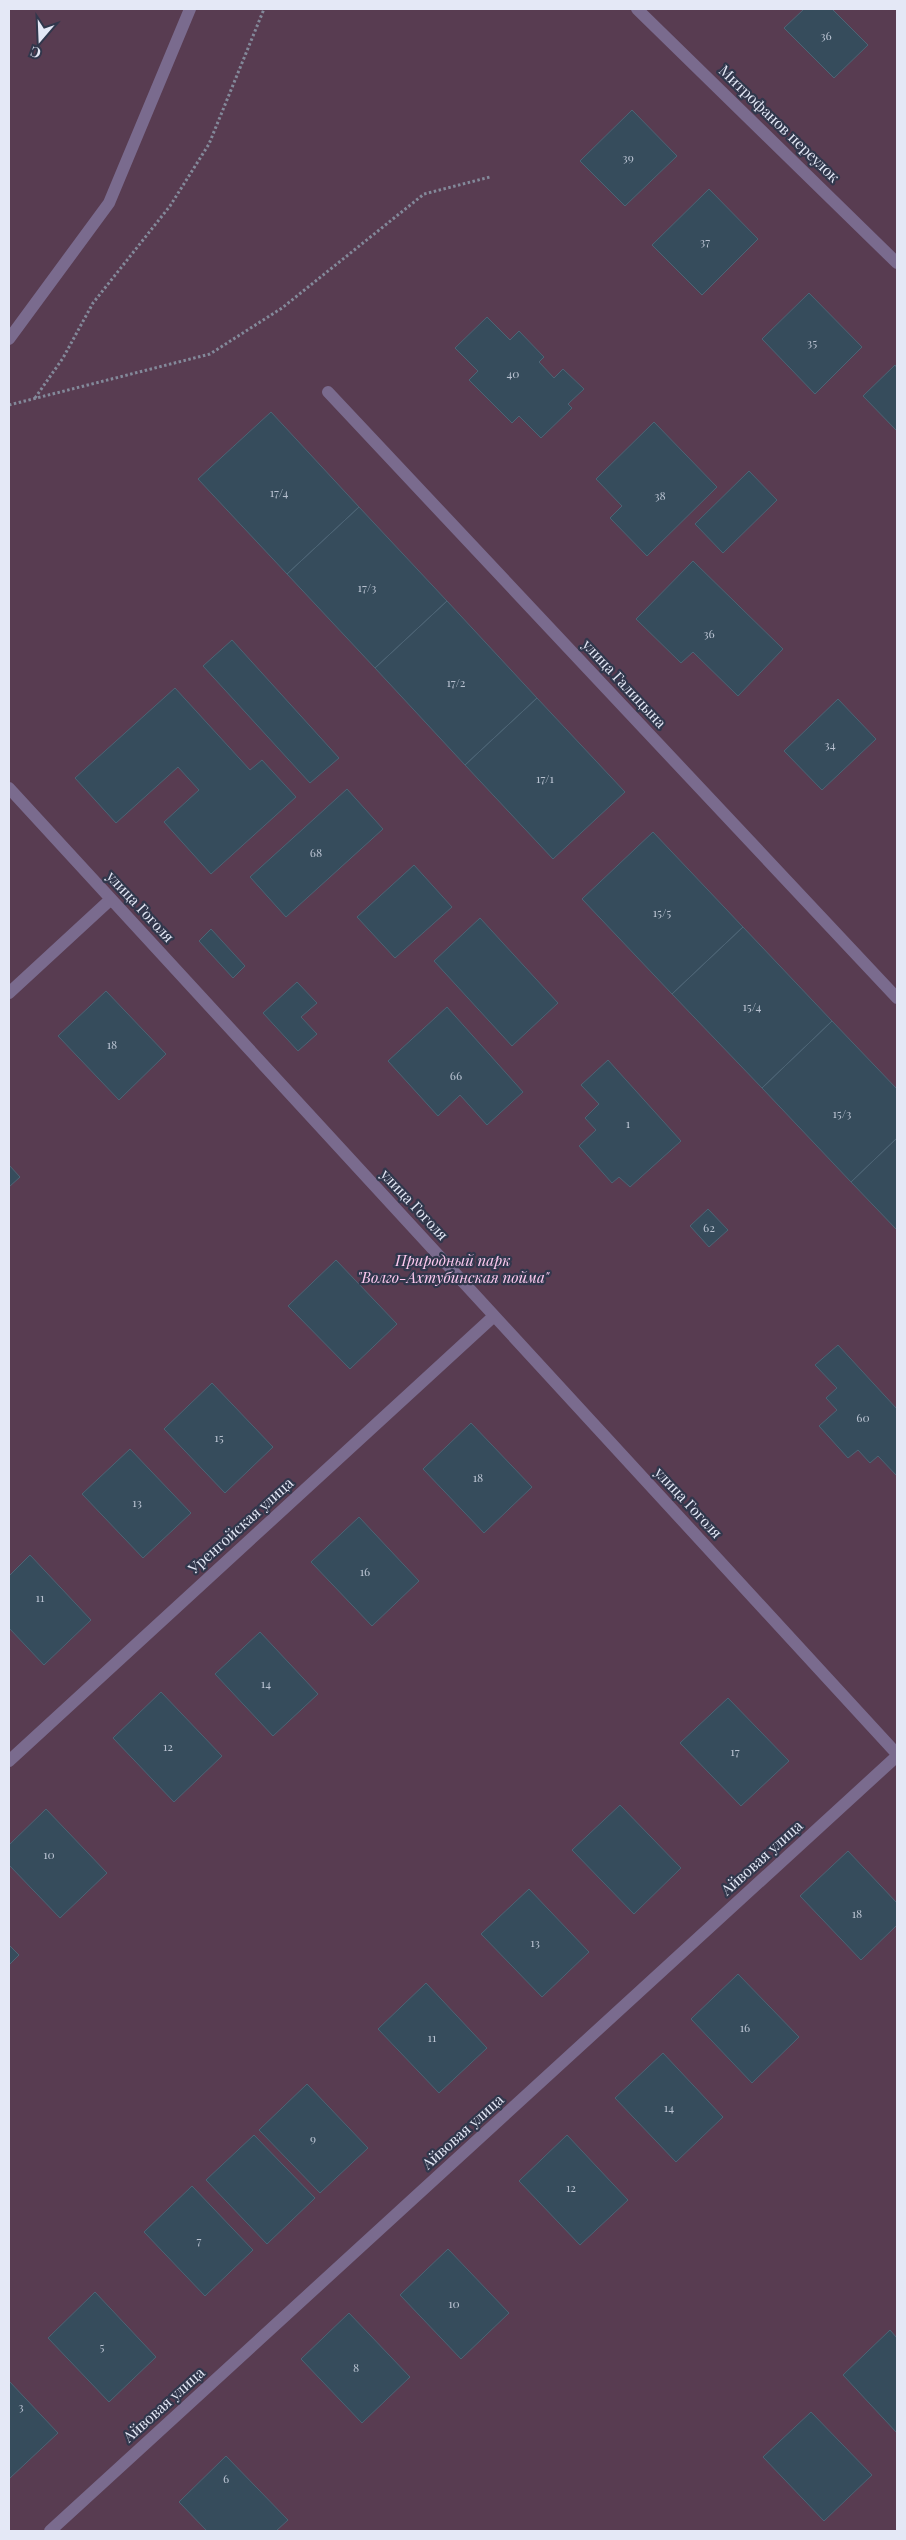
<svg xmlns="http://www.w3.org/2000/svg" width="906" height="2540" font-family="'Playfair Display',serif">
<rect width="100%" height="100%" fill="#31374c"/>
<path fill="#583c51" d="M9,9h888v2522h-888z"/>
<path fill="#364c5c" stroke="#4d6475" d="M804,9h28l36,36 -34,33 -50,-50z
M632,110l45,46 -52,50 -45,-45z
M709,189l49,50 -56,56 -50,-50z
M809,293l53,54 -47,47 -53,-55z
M487,317l23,23 9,-9 25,26 -5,5 15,16 9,-9 21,20 -16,15 4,4 -31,30 -22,-22 -7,7 -43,-43 9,-9 -23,-23z
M895,365l2,3v63l-34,-35z
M271,412l88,95 -72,67 -89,-95z
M654,422l63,65 -70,69 -37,-38 12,-12 -26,-27z
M749,471l28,29 -54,53 -28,-29z
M359,507l88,94 -72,67 -88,-94z
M693,561l90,88 -45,47 -45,-44 -12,11 -45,-44z
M447,601l90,97 -72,67 -90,-97z
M232,640l107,118 -29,25 -107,-117z
M175,688l75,82 12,-10 34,37 -85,77 -47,-52 35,-32 -21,-23 -62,56 -41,-45z
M537,698l88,94 -72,67 -88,-94z
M838,699l38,40 -54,51 -38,-39z
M347,789l36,40 -97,88 -36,-40z
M653,832l90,95 -71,67 -90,-95z
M414,865l38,42 -57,51 -38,-41z
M480,918l78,85 -46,43 -78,-85z
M743,927l89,94 -70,67 -90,-94z
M211,929l34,37 -12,12 -34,-37z
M297,982l20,21 -16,14 16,17 -19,17 -35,-38z
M106,991l60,63 -47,46 -61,-64z
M447,1007l76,85 -36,33 -27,-30 -22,21 -50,-55z
M832,1021l65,68v49l-46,44 -89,-94z
M608,1060l73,81 -51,46 -11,-10 -7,6 -33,-37 17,-16 -11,-12 14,-14 -18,-19z
M897,1138v92l-46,-48z
M9,1165l11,12 -11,10z
M708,1209l20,21 -19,17 -19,-21z
M336,1260l61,64 -47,45 -62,-63z
M838,1345l59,64v67l-19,-20 -8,7 -12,-13 -10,8 -29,-32 18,-16 -11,-12 11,-10 -22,-23z
M212,1383l61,64 -48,46 -61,-64z
M471,1423l61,64 -48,46 -61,-64z
M130,1449l61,64 -48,45 -61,-64z
M359,1517l60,64 -47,45 -61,-64z
M30,1555l61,65 -47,45 -35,-37v-52z
M260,1632l58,62 -45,42 -58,-62z
M161,1692l61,64 -48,46 -61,-64z
M728,1698l61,63 -48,45 -61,-63z
M620,1805l61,63 -47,46 -62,-64z
M46,1809l61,64 -47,45 -51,-53v-20z
M848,1851l49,52v22l-36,35 -61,-64z
M529,1889l60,63 -47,45 -61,-63z
M9,1945l10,10 -10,10z
M738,1974l61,63 -47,46 -61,-64z
M426,1983l61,65 -48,45 -61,-64z
M663,2053l60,64 -47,45 -61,-64z
M307,2084l61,64 -48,45 -61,-63z
M254,2135l61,63 -48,46 -61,-64z
M567,2135l61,65 -48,45 -61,-64z
M192,2186l61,64 -48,46 -61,-64z
M448,2249l61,64 -48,46 -61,-64z
M95,2292l61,65 -47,45 -61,-64z
M349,2313l61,64 -48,46 -61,-64z
M890,2330l7,8v95l-54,-58z
M9,2381l49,52 -48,45 -1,-1z
M811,2412l61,63 -48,46 -61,-64z
M226,2456l62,64 -12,11h-69l-28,-29z"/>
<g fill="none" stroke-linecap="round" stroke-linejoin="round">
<path stroke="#83899a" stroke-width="3" stroke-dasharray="2.5 2.5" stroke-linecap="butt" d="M35,398l28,-40 30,-55 77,-97 39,-62 55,-135
M9,405l201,-51 72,-46 142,-114 66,-17"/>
<path stroke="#7a6b8e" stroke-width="12" d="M637,9l260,254
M9,339l100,-136 81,-194
M328,392l569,606
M9,788l888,966
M9,993l102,-94
M9,1761l485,-445
M50,2531l847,-775"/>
</g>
<g text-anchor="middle" stroke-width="4.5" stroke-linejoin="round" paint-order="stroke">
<g font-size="12" fill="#b8c1d0">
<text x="826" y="40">36</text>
<text x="628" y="162">39</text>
<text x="705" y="246">37</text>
<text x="812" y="347">35</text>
<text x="513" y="378">40</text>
<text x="279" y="497">17/4</text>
<text x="660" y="500">38</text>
<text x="367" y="592">17/3</text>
<text x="709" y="638">36</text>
<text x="456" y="687">17/2</text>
<text x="830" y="749">34</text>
<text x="545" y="783">17/1</text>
<text x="316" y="857">68</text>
<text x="662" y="917">15/5</text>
<text x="752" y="1011">15/4</text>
<text x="112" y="1049">18</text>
<text x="456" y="1080">66</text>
<text x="842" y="1118">15/3</text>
<text x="628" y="1128">1</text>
<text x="709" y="1232">62</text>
<text x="863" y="1422">60</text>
<text x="219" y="1442">15</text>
<text x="478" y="1482">18</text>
<text x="137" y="1507">13</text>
<text x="365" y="1576">16</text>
<text x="40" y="1602">11</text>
<text x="266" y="1688">14</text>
<text x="168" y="1751">12</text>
<text x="735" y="1756">17</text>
<text x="49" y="1859">10</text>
<text x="857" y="1918">18</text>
<text x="535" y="1947">13</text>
<text x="745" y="2032">16</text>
<text x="432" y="2042">11</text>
<text x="669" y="2112">14</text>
<text x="313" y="2143">9</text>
<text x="571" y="2192">12</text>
<text x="199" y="2245">7</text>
<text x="454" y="2308">10</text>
<text x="102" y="2351">5</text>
<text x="356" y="2372">8</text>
<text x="21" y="2411">3</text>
<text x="226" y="2483">6</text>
</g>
<g font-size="15" fill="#e4e8f6" stroke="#31374c">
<text transform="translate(779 124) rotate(44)" y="5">Митрофанов переулок</text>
<text transform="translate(624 684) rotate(47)" y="5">улица Галицына</text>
<text transform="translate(140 907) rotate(47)" y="5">улица Гоголя</text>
<text transform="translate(414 1205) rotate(47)" y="5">улица Гоголя</text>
<text transform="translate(688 1503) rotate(47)" y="5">улица Гоголя</text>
<text transform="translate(241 1526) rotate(-42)" y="5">Уренгойская улица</text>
<text transform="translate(762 1858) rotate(-42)" y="5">Айвовая улица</text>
<text transform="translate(463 2132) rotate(-42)" y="5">Айвовая улица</text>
<text transform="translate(164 2405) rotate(-42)" y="5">Айвовая улица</text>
</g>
<g font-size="15" font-style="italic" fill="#fecaf0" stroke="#31374c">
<text x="453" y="1266">Природный парк<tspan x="453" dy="17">"Волго-Ахтубинская пойма"</tspan></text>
</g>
</g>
<rect width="906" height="2540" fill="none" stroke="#e4e8f6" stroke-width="20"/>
<g transform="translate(40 40) rotate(199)" stroke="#31374c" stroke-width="4" paint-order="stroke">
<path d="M0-4L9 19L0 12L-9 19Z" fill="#e4e8f6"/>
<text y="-8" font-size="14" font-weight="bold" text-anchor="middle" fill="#e4e8f6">С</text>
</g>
</svg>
